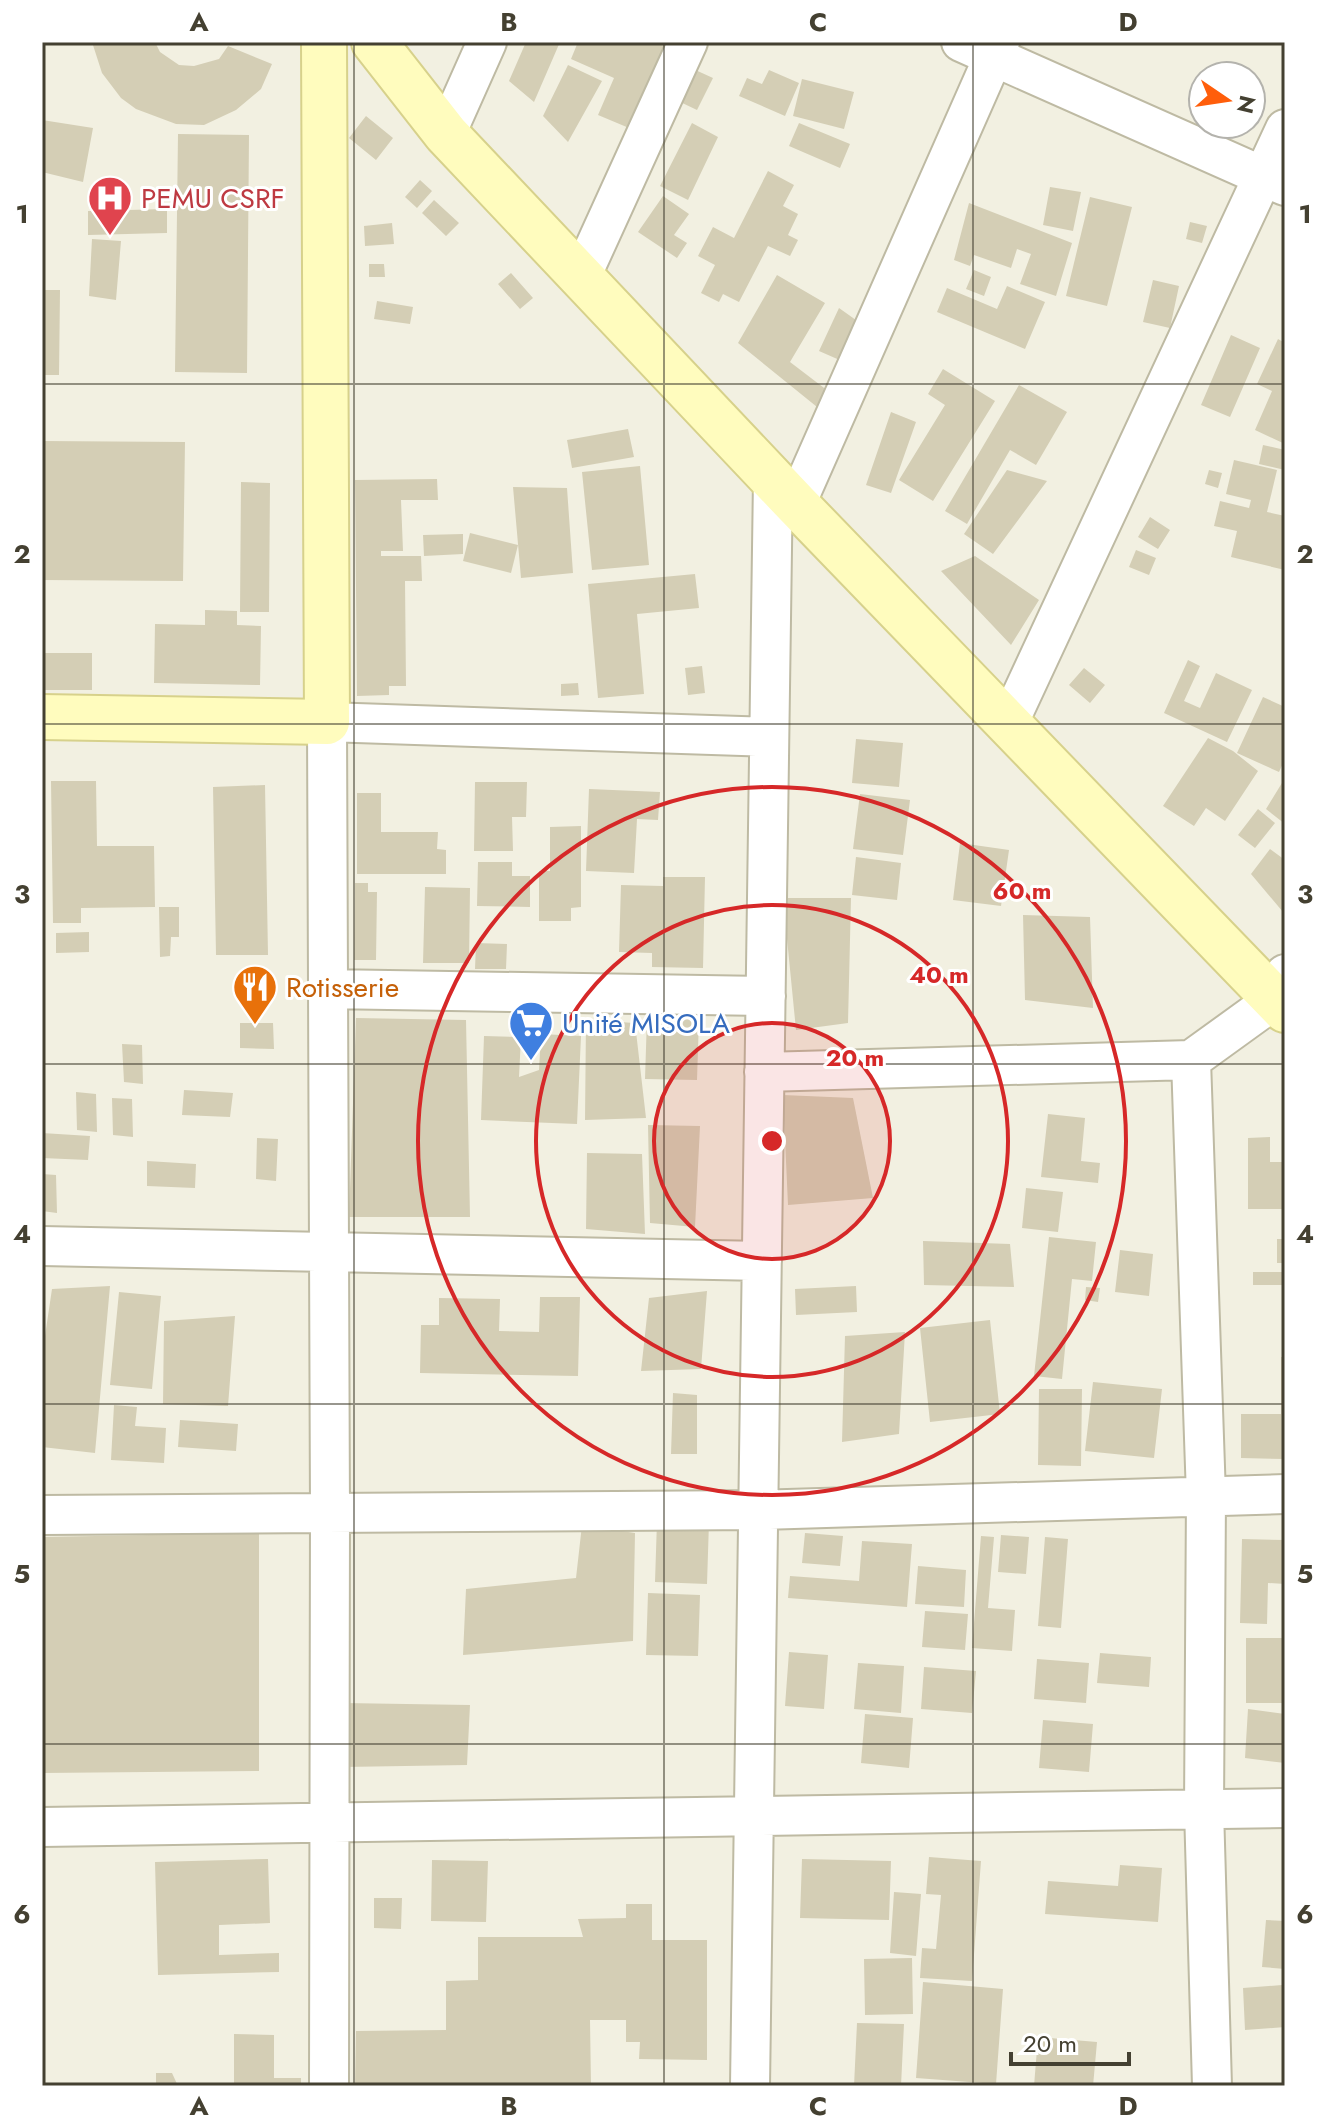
<svg xmlns="http://www.w3.org/2000/svg" width="1327" height="2128" font-family="Jost,sans-serif">
<rect width="100%" height="100%" fill="#f2f0e1"/>
<path fill="#d4ceb5" d="M92,42h63l5,10 19,13 15,1 25,-7 9,-13 44,18 -11,25 -25,21 -32,15 -28,-1 -40,-15 -15,-11 -19,-25z
M526,42h34l-26,60 -25,-21z
M578,42h89l-38,86 -31,-13 16,-37 -43,-19z
M568,65l34,16 -34,61 -25,-26z
M691,68l22,10 -16,32 -21,-10z
M769,70l30,13 -14,33 -46,-20 8,-18 15,6z
M802,79l52,13 -10,37 -51,-13z
M366,116l27,22 -17,22 -27,-22z
M42,120l51,8 -10,54 -41,-10z
M692,123l26,14 -30,63 -28,-14z
M799,123l51,21 -10,24 -51,-22z
M178,134l71,1 -2,238 -72,-1z
M768,171l26,14 -11,21 15,8 -10,21 10,5 -8,16 -22,-10 -29,56 -16,-8 -4,8 -18,-9 14,-28 -17,-9 15,-29 21,11z
M420,180l12,11 -15,17 -12,-11z
M1050,187l31,5 -8,39 -30,-6z
M663,196l26,18 -15,21 13,8 -10,15 -39,-26z
M1090,197l42,10 -25,99 -41,-10z
M434,200l25,23 -13,13 -24,-23z
M969,203l103,40 -16,53 -36,-12 11,-30 -14,-5 -6,19 -37,-13 -4,11 -16,-6z
M167,209v24l-79,2v-24z
M1190,222l17,4 -5,17 -16,-4z
M392,223l2,21 -29,2 -1,-20z
M92,239l29,2 -5,59 -27,-4z
M369,264h15l1,13h-16z
M974,270l17,7 -7,19 -18,-7z
M511,273l22,25 -13,11 -22,-25z
M777,275l48,28 -35,59 42,32 -10,17 -84,-68z
M1153,280l26,6 -9,42 -27,-6z
M1007,286l38,16 -20,47 -88,-37 10,-24 50,21z
M42,290h18l-1,85h-17z
M377,301l36,6 -3,17 -36,-5z
M839,308l31,22 -19,35 -32,-14z
M1231,335l29,13 -30,69 -29,-12z
M1278,339l7,4v101l-30,-14 17,-39 -15,-7z
M943,369l52,32 -62,100 -34,-21 46,-75 -17,-11z
M1019,385l48,27 -31,53 -26,-15 -43,74 -22,-13z
M891,412l25,10 -25,71 -25,-8z
M628,429l6,28 -62,11 -5,-28z
M42,441l143,1 -2,139 -141,-1z
M1263,445l22,5v20l-26,-6z
M1234,460l43,10 -10,42 18,4v54l-54,-13 6,-26 -23,-5 6,-25 29,7 2,-8 -25,-6z
M640,466l9,99 -57,5 -10,-98z
M1007,470l40,11 -54,73 -29,-20z
M1209,470l13,3 -4,15 -13,-4z
M437,479l1,21h-37l2,51h-22v5h40l1,25h-17l1,105h-17v9l-32,1 -2,-216z
M241,482l29,1 -1,129h-29z
M513,487l54,1 6,85 -52,5z
M1150,517l20,13 -12,19 -20,-12z
M470,533l48,12 -7,28 -48,-12z
M463,534v20l-39,2 -1,-21z
M1136,550l20,8 -7,17 -20,-8z
M975,556l64,44 -28,45 -70,-74z
M695,574l4,34 -62,6 7,80 -46,4 -10,-114z
M205,610l32,1v14l24,1 -1,59 -106,-2 1,-59 50,1z
M42,653h50v37h-50z
M1188,660l12,6 -16,35 16,7 16,-35 36,17 -25,52 -63,-29z
M702,666l3,27 -17,2 -3,-27z
M1084,668l21,17 -15,18 -21,-18z
M578,683l1,12 -18,1v-12z
M1263,697l22,10v52l-6,13 -42,-19z
M1208,738l25,13 25,20 -33,50 -19,-13 -12,18 -31,-20z
M856,739l47,4 -4,44 -47,-4z
M1285,778v46l-19,-15z
M51,781h45l1,65h57l1,61 -74,1v15h-28z
M475,782h52l-1,35h-14l1,34h-39z
M265,785l3,170h-52l-3,-168z
M589,789l71,3 -2,28 -21,-1 -3,54 -48,-2z
M357,793h24v39h57l-1,17 9,1v24h-89z
M860,794l50,6 -7,55 -50,-6z
M1258,809l17,14 -20,25 -17,-13z
M581,826v81l-10,1v13h-32v-50h11v-44z
M960,843l49,7 -8,56 -48,-6z
M1270,849l15,11 -2,52 -32,-38z
M856,857l45,6 -4,37 -45,-5z
M478,862h34v14h18v31l-53,-1z
M663,877h42l-2,91 -51,-1v-14l-33,-1 2,-67 42,1z
M355,883h13v9h9l-1,68h-22z
M425,887l45,1 -1,75h-46z
M783,898h68l-3,125 -52,7z
M159,907h20v30h-8l-1,19 -10,1z
M1023,915l67,2 3,91 -68,-8z
M89,932v20l-33,1v-20z
M476,943l31,1 -1,25h-31z
M647,1017l52,2 -2,61 -52,-1z
M356,1018l110,2 4,197h-121z
M586,1020l49,3 11,95 -61,2z
M240,1023h33l1,26 -34,-1z
M541,1034l40,2 -4,88 -96,-4 3,-84 37,1 -2,40 20,-7z
M122,1044l20,1 1,39 -19,-2z
M184,1090l49,3 -3,24 -48,-2z
M76,1092l20,2 1,38 -20,-2z
M783,1095l70,3 20,100 -85,7z
M112,1098l20,1 1,38 -20,-2z
M1048,1114l37,4 -4,43 19,2 -2,20 -57,-6z
M648,1125l52,1 -5,101 -45,-4z
M42,1133l48,3 -2,24 -46,-2z
M1270,1137v25h15v47h-37v-71z
M257,1138l21,1 -2,42 -20,-2z
M587,1153l55,1 3,80 -59,-5z
M147,1161l49,3 -1,24 -48,-2z
M42,1174l14,1 1,38 -15,-2z
M1026,1188l37,4 -5,40 -36,-4z
M1049,1237l47,5 -4,39 -20,-2 -10,100 -28,-3z
M1277,1239h8v24h-8z
M923,1241l87,3 4,43 -90,-2z
M1120,1250l33,4 -4,42 -34,-4z
M1253,1272h32v13h-32z
M110,1286l-15,167 -53,-6v-91l10,-67z
M856,1286l1,26 -61,3 -1,-26z
M1086,1287l14,1 -2,14 -13,-2z
M707,1291l-6,78 -60,2 8,-73z
M119,1292l42,4 -9,93 -42,-4z
M540,1297h40l-2,79 -158,-3 1,-48h18v-27l61,1 -1,32 40,1z
M235,1316l-7,90 -65,-2 1,-83z
M990,1320l10,94 -70,8 -10,-94z
M905,1332l-6,102 -57,8 3,-106z
M1281,1357h4v102l-44,-1v-44h40z
M1093,1382l69,7 -8,69 -69,-7z
M1039,1389h43l-1,77 -43,-1z
M673,1393l24,2v59h-26z
M114,1405l23,2 -2,19 31,2 -2,35 -53,-3z
M180,1420l58,4 -2,27 -58,-4z
M657,1521l52,1 -2,62 -52,-2z
M582,1525l53,8 -2,108 -170,14 3,-66 110,-11z
M259,1533v238l-217,2v-236z
M805,1533l38,3 -3,30 -38,-3z
M1001,1535l28,2 -3,37 -28,-2z
M981,1536l13,1 -6,71 27,2 -3,41 -40,-3z
M1045,1537l23,2 -7,89 -23,-2z
M1242,1539l43,1v44l-17,-1 -1,41 -27,-1z
M862,1541l50,3 -5,63 -119,-9 2,-22 69,5z
M918,1566l48,4 -2,37 -49,-3z
M648,1593l52,2 -2,61 -52,-1z
M925,1611l43,3 -3,36 -43,-3z
M1246,1638h39v65h-39z
M789,1652l39,3 -4,54 -39,-3z
M1100,1653l51,4 -2,30 -52,-4z
M1037,1659l52,4 -3,40 -52,-4z
M858,1663l46,3 -3,47 -47,-4z
M924,1667l52,4 -4,42 -51,-4z
M343,1703l127,2 -3,60 -124,2z
M1248,1709l37,5v49l-40,-5z
M865,1714l48,4 -4,50 -48,-5z
M1043,1720l50,4 -4,48 -50,-4z
M929,1857l52,4 -9,120 -52,-3 2,-30 14,1 5,-54 -15,-1z
M268,1859l2,64 -51,2v30l60,-2v19l-121,3 -3,-113z
M802,1859l89,2 -2,59 -89,-2z
M432,1860l56,1 -2,61 -55,-1z
M1120,1865l42,3 -4,54 -113,-8 3,-33 70,5z
M894,1892l27,2 -5,62 -26,-3z
M374,1898h28l-1,31 -27,-1z
M626,1904h26v36h55v120l-68,-1 1,-17h-14v-22h-36l1,66h-236l1,-55 90,-1v-49l32,-1v-43h105l-5,-18 48,-1z
M1266,1920l19,1v48l-23,-2z
M912,1958l1,56 -48,1 -1,-56z
M923,1982l80,7 -7,95 -80,-6z
M1282,1985l3,42 -40,3 -2,-42z
M857,2023l47,1 -3,62h-47z
M234,2034l40,1v43h27v8h-67z
M1038,2037l59,5 -4,44h-59z
M156,2073h16l6,13h-22z"/>
<g fill="none" stroke-linecap="round" stroke-linejoin="round">
<g stroke="#bebaa3" stroke-width="42">
<path id="street" d="M961,42l324,144
M446,134l41,-92
M581,277l107,-235
M796,504l204,-462
M1009,722l276,-593
M328,989l438,7
M1191,1060l15,436 -2,313 8,277
M764,1072l427,-12 83,-60 11,-26
M42,1246l720,15
M42,1515l716,-5 527,-16
M42,1827l1243,-19
M329,2086l1,-573 -3,-791 442,15
M750,2086l23,-1607"/>
</g>
<g stroke="#d7d18b" stroke-width="48">
<path id="secondary" d="M374,42l72,92 350,370 489,506
M42,717l285,5 -3,-680"/>
</g>
<use href="#street" stroke="#fff" stroke-width="38"/>
<use href="#secondary" stroke="#fffcbe" stroke-width="44"/>
</g>
<path fill="none" stroke="#444031" stroke-width="2" stroke-opacity="0.55" d="M354,42v2044M664,42v2044M973,42v2044M42,384h1243M42,724h1243M42,1064h1243M42,1404h1243M42,1744h1243"/>
<circle cx="772" cy="1141" r="118" fill="#d62828" fill-opacity=".12"/>
<g fill="none" stroke="#d62828" stroke-width="4">
<circle cx="772" cy="1141" r="118"/>
<circle cx="772" cy="1141" r="236"/>
<circle cx="772" cy="1141" r="354"/>
</g>
<defs>
<g id="hospital-pin" transform="scale(2.3)"><path d="M0 17L-7.5 6A9.5 9.5 0 1 1 7.5 6Z" fill="#e0444e" stroke="#fff"/><path d="M-5-5h3v3.5h4V-5h3V5h-3V1.5h-4V5h-3Z" fill="#fff"/></g>
<g id="restaurant-pin" transform="scale(2.3)"><path d="M0 17L-7.5 6A9.5 9.5 0 1 1 7.5 6Z" fill="#e8710a" stroke="#fff"/><path d="M-5-6h1v4h1v-4h1v4h1v-4h1v5L-1.5 .5V6h-2V.5L-5-1ZM5-6V6H3V1.5H1.5Q1.5-4 5-6Z" fill="#fff"/></g>
<g id="supermarket-pin" transform="scale(2.3)"><path d="M0 17L-7.5 6A9.5 9.5 0 1 1 7.5 6Z" fill="#3f7fe0" stroke="#fff"/><path d="M-6-5.5h2.5l.6 2H6L4.5 2H-2.5L-4.4-4H-6ZM-1.5 3.2a1.3 1.3 0 1 0 .1 0ZM3 3.2a1.3 1.3 0 1 0 .1 0Z" fill="#fff"/></g>
</defs>
<g fill-rule="evenodd">
<use href="#hospital-pin" x="110" y="198"/>
<use href="#restaurant-pin" x="255" y="987"/>
<use href="#supermarket-pin" x="531" y="1023"/>
</g>
<g text-anchor="middle" stroke-width="6" stroke-linejoin="round" paint-order="stroke">
<g font-size="28" fill="#be3a42" stroke="#fff" text-anchor="start">
<text x="141" y="208">PEMU CSRF</text>
</g>
<g font-size="28" fill="#c56008" stroke="#fff" text-anchor="start">
<text x="286" y="997">Rotisserie</text>
</g>
<g font-size="28" fill="#366cbe" stroke="#fff" text-anchor="start">
<text x="562" y="1033">Unité MISOLA</text>
</g>
</g>
<circle cx="772" cy="1141" r="12" fill="#d62828" stroke="#fff" stroke-width="4"/>
<g font-size="24" text-anchor="middle" font-weight="bold" fill="#d62828" stroke="#fff" stroke-width="6" stroke-linejoin="round" paint-order="stroke">
<text x="1022" y="899">60 m</text>
<text x="939" y="983">40 m</text>
<text x="855" y="1066">20 m</text>
</g>
<rect width="1327" height="2128" fill="none" stroke="#ffffff" stroke-width="88"/>
<g transform="translate(1227 100) rotate(103)"><circle r="38" fill="#ffffff" stroke="#b4b3ad" stroke-width="2"/>
<path d="M0-6L14 30L0 20L-14 30Z" fill="#ff5e0b"/>
<text y="-12" font-size="22" font-weight="bold" text-anchor="middle" fill="#444031">N</text>
</g>
<path d="M1011 2052v12h118v-12" fill="none" stroke="#444031" stroke-width="4"/>
<text x="1023" y="2052" font-size="24" fill="#444031" stroke="#ffffff" stroke-width="6" paint-order="stroke">20 m</text>
<rect x="44" y="44" width="1239" height="2040" fill="none" stroke="#444031" stroke-width="3"/>
<g font-size="26" text-anchor="middle" font-weight="bold" fill="#444031">
<text x="199" y="31">A</text>
<text x="509" y="31">B</text>
<text x="818" y="31">C</text>
<text x="1128" y="31">D</text>
<text x="22" y="223">1</text>
<text x="1305" y="223">1</text>
<text x="22" y="563">2</text>
<text x="1305" y="563">2</text>
<text x="22" y="903">3</text>
<text x="1305" y="903">3</text>
<text x="22" y="1243">4</text>
<text x="1305" y="1243">4</text>
<text x="22" y="1583">5</text>
<text x="1305" y="1583">5</text>
<text x="22" y="1923">6</text>
<text x="1305" y="1923">6</text>
<text x="199" y="2115">A</text>
<text x="509" y="2115">B</text>
<text x="818" y="2115">C</text>
<text x="1128" y="2115">D</text>
</g>
</svg>
